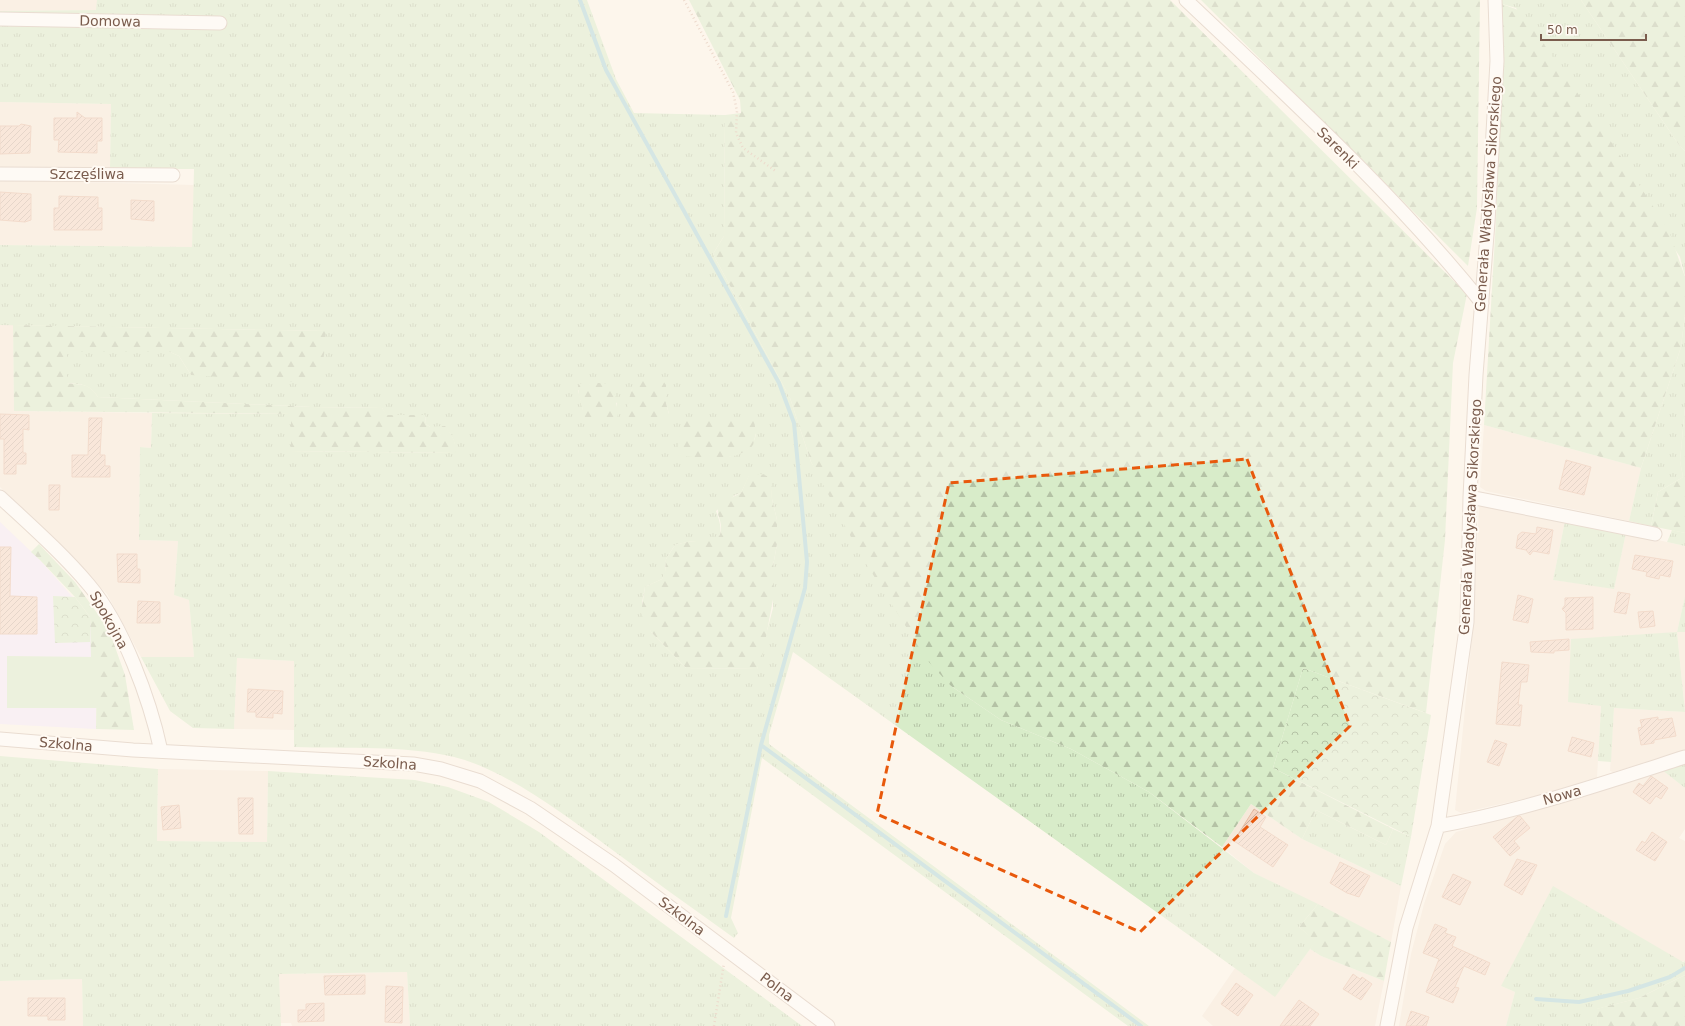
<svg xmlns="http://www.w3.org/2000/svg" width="1685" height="1026" font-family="'DejaVu Sans',sans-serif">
<defs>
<pattern id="grass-tufts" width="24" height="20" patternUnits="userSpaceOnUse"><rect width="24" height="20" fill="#d8ecc9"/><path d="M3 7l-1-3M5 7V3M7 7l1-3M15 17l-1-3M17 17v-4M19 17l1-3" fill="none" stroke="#b4c2a5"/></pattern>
<pattern id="forest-firs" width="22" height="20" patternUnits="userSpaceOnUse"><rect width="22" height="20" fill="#d8ecc9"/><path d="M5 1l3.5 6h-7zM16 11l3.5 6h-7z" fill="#b4c2a5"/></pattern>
<pattern id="park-crowns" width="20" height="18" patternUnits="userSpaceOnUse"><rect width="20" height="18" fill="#d8ecc9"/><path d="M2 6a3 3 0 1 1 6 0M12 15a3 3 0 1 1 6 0" fill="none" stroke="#b4c2a5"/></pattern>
<pattern id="building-hatch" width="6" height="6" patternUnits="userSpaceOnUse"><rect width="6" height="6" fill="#f3d5c3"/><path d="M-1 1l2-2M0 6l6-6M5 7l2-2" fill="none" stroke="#cab0a1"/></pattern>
</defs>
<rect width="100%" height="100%" fill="#fdf6ec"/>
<path fill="#f5e8da" d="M0,0h97v10l-97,1z
M0,102l111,2 -1,65 -110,-2z
M0,180l195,5 -3,62 -192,-2z
M0,325h13l1,86 138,2 -1,35 -11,-1 -1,93 39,1 -4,54 15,5 5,57h-53l-34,-63 -107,-107z
M1484,425l157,43 -12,53 -143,-30 -6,-4z
M1484,504l81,17 -12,59 61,8 12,-55 59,13v50l-8,36h8v79l-8,-79 -76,74 -4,72 -57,17 -79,18 -6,-3 18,-183 6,-120z
M237,658l57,3v69l-60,-1z
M1614,708l71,4v39l-72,21 -3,-1z
M158,769l110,2 -1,71 -110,-1z
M1662,770l23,18v41l-6,9 6,3v120l-184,25 14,6 -9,34h-107l12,-72 13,-50 21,-60 11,-12 150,-43z
M1251,804l51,35 99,47 -10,56 -137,-69 -32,-26z
M1310,949l11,7 63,25 -9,45h-162l-11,-10 33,-48 40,28z
M407,972l3,54h-118l-1,-3h-11l-1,-49z
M82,979l1,47h-83v-45z"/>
<path fill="#f3e8fa" d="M0,522l40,38 50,57 7,40 -1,72 -96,-5z"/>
<path fill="url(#grass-tufts)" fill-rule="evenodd" d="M97,0h490l29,79 18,34 91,2 -1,121 -11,18 77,144 21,64 140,224 50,34 70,29 78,43 105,81 64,31 -19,23 17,14 -41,56 -482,-345 -24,83v9l380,282h-21l-366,-268 -31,160 7,15 -4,5c-42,-30 -85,-61 -127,-92 -42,-31 -103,-77 -153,-89 -49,-12 -109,-8 -160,-10v-86l-57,-3 -3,71 -41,-1 -23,-17 -29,-54h53l-5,-57 -15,-5 4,-54 -39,-1 1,-93 11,1 1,-35 139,1v37l163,2c3,-9 -2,-19 -9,-26h-15l-4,-3 -1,-9h-39l-4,-7 -70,-1 -214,-10c-10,-14 -15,-12 -31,-14v-31h103l9,4 12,19 135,-44 -326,-6v-80l192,2 2,-78h-84l1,-65 -111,-2v-91l96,-1zM666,385v18l3,11 -43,4 6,-29zM578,390l39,13v15l-34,-8zM756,433c-2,16 -13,20 -28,24zM749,476l21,3 2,20 5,21v24l-4,22v42l-16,61 -71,-1 -35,-36 -9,-29 3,-16 17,-8 3,-6 1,-14 9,-14c8,-2 15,-4 22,-4 4,0 9,1 13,1 16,-2 10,-21 6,-31l19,-16 6,-2z
M1502,0h79l98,145 6,6v126l-5,-20 -164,-249 -14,-4z
M1685,314v93l-5,54 3,16 -25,15 -7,34 -22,-5 12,-53 40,-121z
M1565,521l61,12 -12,56 -61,-9z
M1672,530l13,3v13l-18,-4z
M1685,596v36h-8l8,80 -71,-4 -3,54 -13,-1 3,-55 -33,-4 3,-63 106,-7z
M0,756l158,13 -1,72 110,1 1,-71 147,9 33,7 41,15 50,30 263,194h-392l-3,-54 -128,2 2,52h-198l-1,-47 -82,2z
M1685,763v25l-23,-18z
M1316,810l70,35 7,-16 18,8 -10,49 -99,-47z
M1553,886l130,76 2,-1v14l-46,23 -42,11 1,17h-92l9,-34 -14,-6z"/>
<path fill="url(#forest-firs)" d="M689,0h481l297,294 -14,69 -8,177 -19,173 -123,-45 -30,100 120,61 -7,16 -70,-35 -14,29 -51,-35 -29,43 -73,-55 -78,-43 -70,-29 -50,-34 -24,-26 -67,-106 -49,-92 -21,-64 -77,-144 11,-18 1,-121 16,-2 -1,-13z
M1201,0h279l-3,208 -9,58z
M1581,0h104v151l-6,-6z
M1502,4l19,7 93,135 55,85 16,46v37l-4,33 -40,121 -157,-43 12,-205z
M13,325l313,6c-2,16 0,48 -18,52l-117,-8 -12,-19 -9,-4h-103v31c16,3 21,-1 31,14l214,10 70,1 5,7h38l1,9 4,3 15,-1c7,8 12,17 10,27l-164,-2v-37l-277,-3z
M661,378l5,7v18l3,11 -1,5 -43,-1c8,-29 1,-38 36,-40z
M584,382l29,2 5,29 -1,5h-32l-6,-22 -1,-11z
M1685,407v126l-34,-7 7,-34 25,-15 -3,-16z
M683,419l71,1 2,13 -3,12c-18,19 -50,12 -74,11l-1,-10z
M761,474l6,2 4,3 1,20 5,21v24l-4,22 1,28 -11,59 -6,16 -71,-1 -35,-36 -5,-9 -5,-10 4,-26 17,-8 3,-7 1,-13 9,-14c7,-2 15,-4 22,-4 12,0 25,2 24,-15 -1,-11 -6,-12 -1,-23l21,-10 8,-18z
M39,544l36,38 34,48 16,45 9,55 -38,-1 1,-72h-6l-1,-40 -15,-20 -35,-37 -9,-8z
M1318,904l73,38 -7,39 -63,-25 -11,-7 5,-8 -16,-14z
M1685,975v51h-87l-2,-17 43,-11z"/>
<path fill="url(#park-crowns)" d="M53,596l22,1 15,20v25l-35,1z
M1303,668l128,47 -20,122 -138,-69z"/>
<path fill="#d8ecc9" d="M7,656l90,1v51h-90z"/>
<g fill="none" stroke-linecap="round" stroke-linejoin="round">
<path stroke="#a5d3da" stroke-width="4" d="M580,0l26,70 173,313 15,40 13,139 -2,26 -44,157 -35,171
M761,745l380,281
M1536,999l43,3 49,-11 42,-14 15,-9"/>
</g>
<path fill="url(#building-hatch)" stroke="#e6bba3" d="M77,112l8,6h17v23h-5v12l-39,-1 1,-12h-5v-22h23z
M21,124l10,2 -1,27 -30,1v-28h19z
M0,192l31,2v26l-6,2 -25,-2z
M59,196l39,1v11h4v22h-48v-22h5z
M131,200l23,1v20l-23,-2z
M0,414l29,1v15l-6,-1v24h3v11h-10v10h-12v-35h-4z
M89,418h13l-2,37h5v11h5v11h-38v-22h16z
M1566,460l25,7 -7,28 -25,-6z
M49,485h11l-1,25h-10z
M1537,527l16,3 -4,24 -16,-3 -3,4 -4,-5 -10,-2 2,-13 4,-3 14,2z
M0,547h11l-1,49 27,1v37h-37z
M117,554h20v15h3v14l-22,-1z
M1635,555l38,6 -3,16 -10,-2 -1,4 -13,-3 1,-4 -15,-3z
M1618,592l12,2 -4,20 -12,-2z
M1518,595l15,4 -5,24 -15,-3z
M1593,597v32l-27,1v-17l-4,-4 3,-4v-7z
M138,601l22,1v21h-23z
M1653,611l2,15 -15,2 -2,-16z
M1569,639v11l-15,1v2l-23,-1 -1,-10z
M1502,662l27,3 -2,17h-6l-3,23h4l-2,21 -24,-2z
M248,689l35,2 -1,23 -9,-1v5l-17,-1v-5h-9z
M1658,717v3l14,-2 4,18 -22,4v3l-13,2 -3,-17 4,-1 -2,-7z
M1572,737l22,6 -3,14 -23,-6z
M1495,740l12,4 -8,22 -12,-4z
M1651,776l17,12 -7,11 -5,-3 -6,8 -17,-12 6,-9 4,3z
M238,798h15v36h-14z
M179,805l2,23 -18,2 -2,-23z
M1254,809l12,8 -6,10 28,18 -15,22 -39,-26z
M1518,816h2l10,12 -16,13 6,7 -10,8 -17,-19z
M1652,832l15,10 -12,19 -19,-11 6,-9 3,2z
M1517,859l20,6 -15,30 -18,-10z
M1340,862l30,14 -11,21 -12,-4 -17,-10z
M1453,874l18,8 -11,23 -18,-8z
M1435,924l12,5 -2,4 11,4 -4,9 38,17 -5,12 -21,-9 -9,21 4,1 -6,15 -27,-11 13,-33 -16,-6z
M1353,974l7,5 2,-2 10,7 -11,16 -18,-11z
M365,975v19l-40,1 -1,-19z
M1236,983l17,12 -15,21 -17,-12z
M386,986l17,1 -1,36 -17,-1z
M28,998h37v22h-17v-4h-20z
M1299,1000l20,14 -9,12h-30z
M324,1003v18l-26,1v-12h8v-6z
M1411,1011l18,6 -3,9h-20z"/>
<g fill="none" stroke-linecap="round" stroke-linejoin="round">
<g stroke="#d1beb0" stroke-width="15">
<path id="minor" d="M1186,0c102,97 208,193 296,303
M0,19l220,4
M0,174l173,1
M0,497c30,28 62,56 89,88 34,40 61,115 72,166
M1470,497l185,37
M0,739l133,11 280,14 28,5 39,12 50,27 84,57 214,161
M1438,826c84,-15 166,-43 247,-69
M1387,1026l19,-98 32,-102 29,-204 3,-125 6,-122 12,-153 9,-161 -2,-61"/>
</g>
<path stroke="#d9b8a5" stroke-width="2.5" stroke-dasharray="1 3" stroke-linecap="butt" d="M684,0l49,92 4,19 -1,22 7,15 34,24
M714,1026l10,-63"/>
<use href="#minor" stroke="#fff" stroke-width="13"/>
</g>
<path d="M0 0H1685V1026H0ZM1247,459l103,267 -210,206 -263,-118 72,-331z" fill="#fdf6ec" fill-opacity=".55" fill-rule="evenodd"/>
<path fill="none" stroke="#e8590c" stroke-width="3" stroke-dasharray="8 5" stroke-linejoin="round" d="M1247,459l103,267 -210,206 -263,-118 72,-331z"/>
<g text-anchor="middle" stroke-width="4" stroke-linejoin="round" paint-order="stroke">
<g font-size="14" fill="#7a5c4d" stroke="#fffaf3">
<text transform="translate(110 21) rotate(1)" y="5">Domowa</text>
<text transform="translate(1338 148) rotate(45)" y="5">Sarenki</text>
<text x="87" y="179">Szczęśliwa</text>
<text transform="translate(1488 194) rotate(-86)" y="5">Generała Władysława Sikorskiego</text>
<text transform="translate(1470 517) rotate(-87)" y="5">Generała Władysława Sikorskiego</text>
<text transform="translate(109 620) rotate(61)" y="5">Spokojna</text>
<text transform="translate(66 744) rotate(5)" y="5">Szkolna</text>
<text transform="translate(390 763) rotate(4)" y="5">Szkolna</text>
<text transform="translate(1562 795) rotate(-16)" y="5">Nowa</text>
<text transform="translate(682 916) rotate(37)" y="5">Szkolna</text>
<text transform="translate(777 987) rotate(37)" y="5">Polna</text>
</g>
</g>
<path d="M1541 34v6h105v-6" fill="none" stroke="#7a5c4d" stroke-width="2"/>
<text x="1547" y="34" font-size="12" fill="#7a5c4d" stroke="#fffaf3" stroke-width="3" paint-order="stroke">50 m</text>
</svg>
